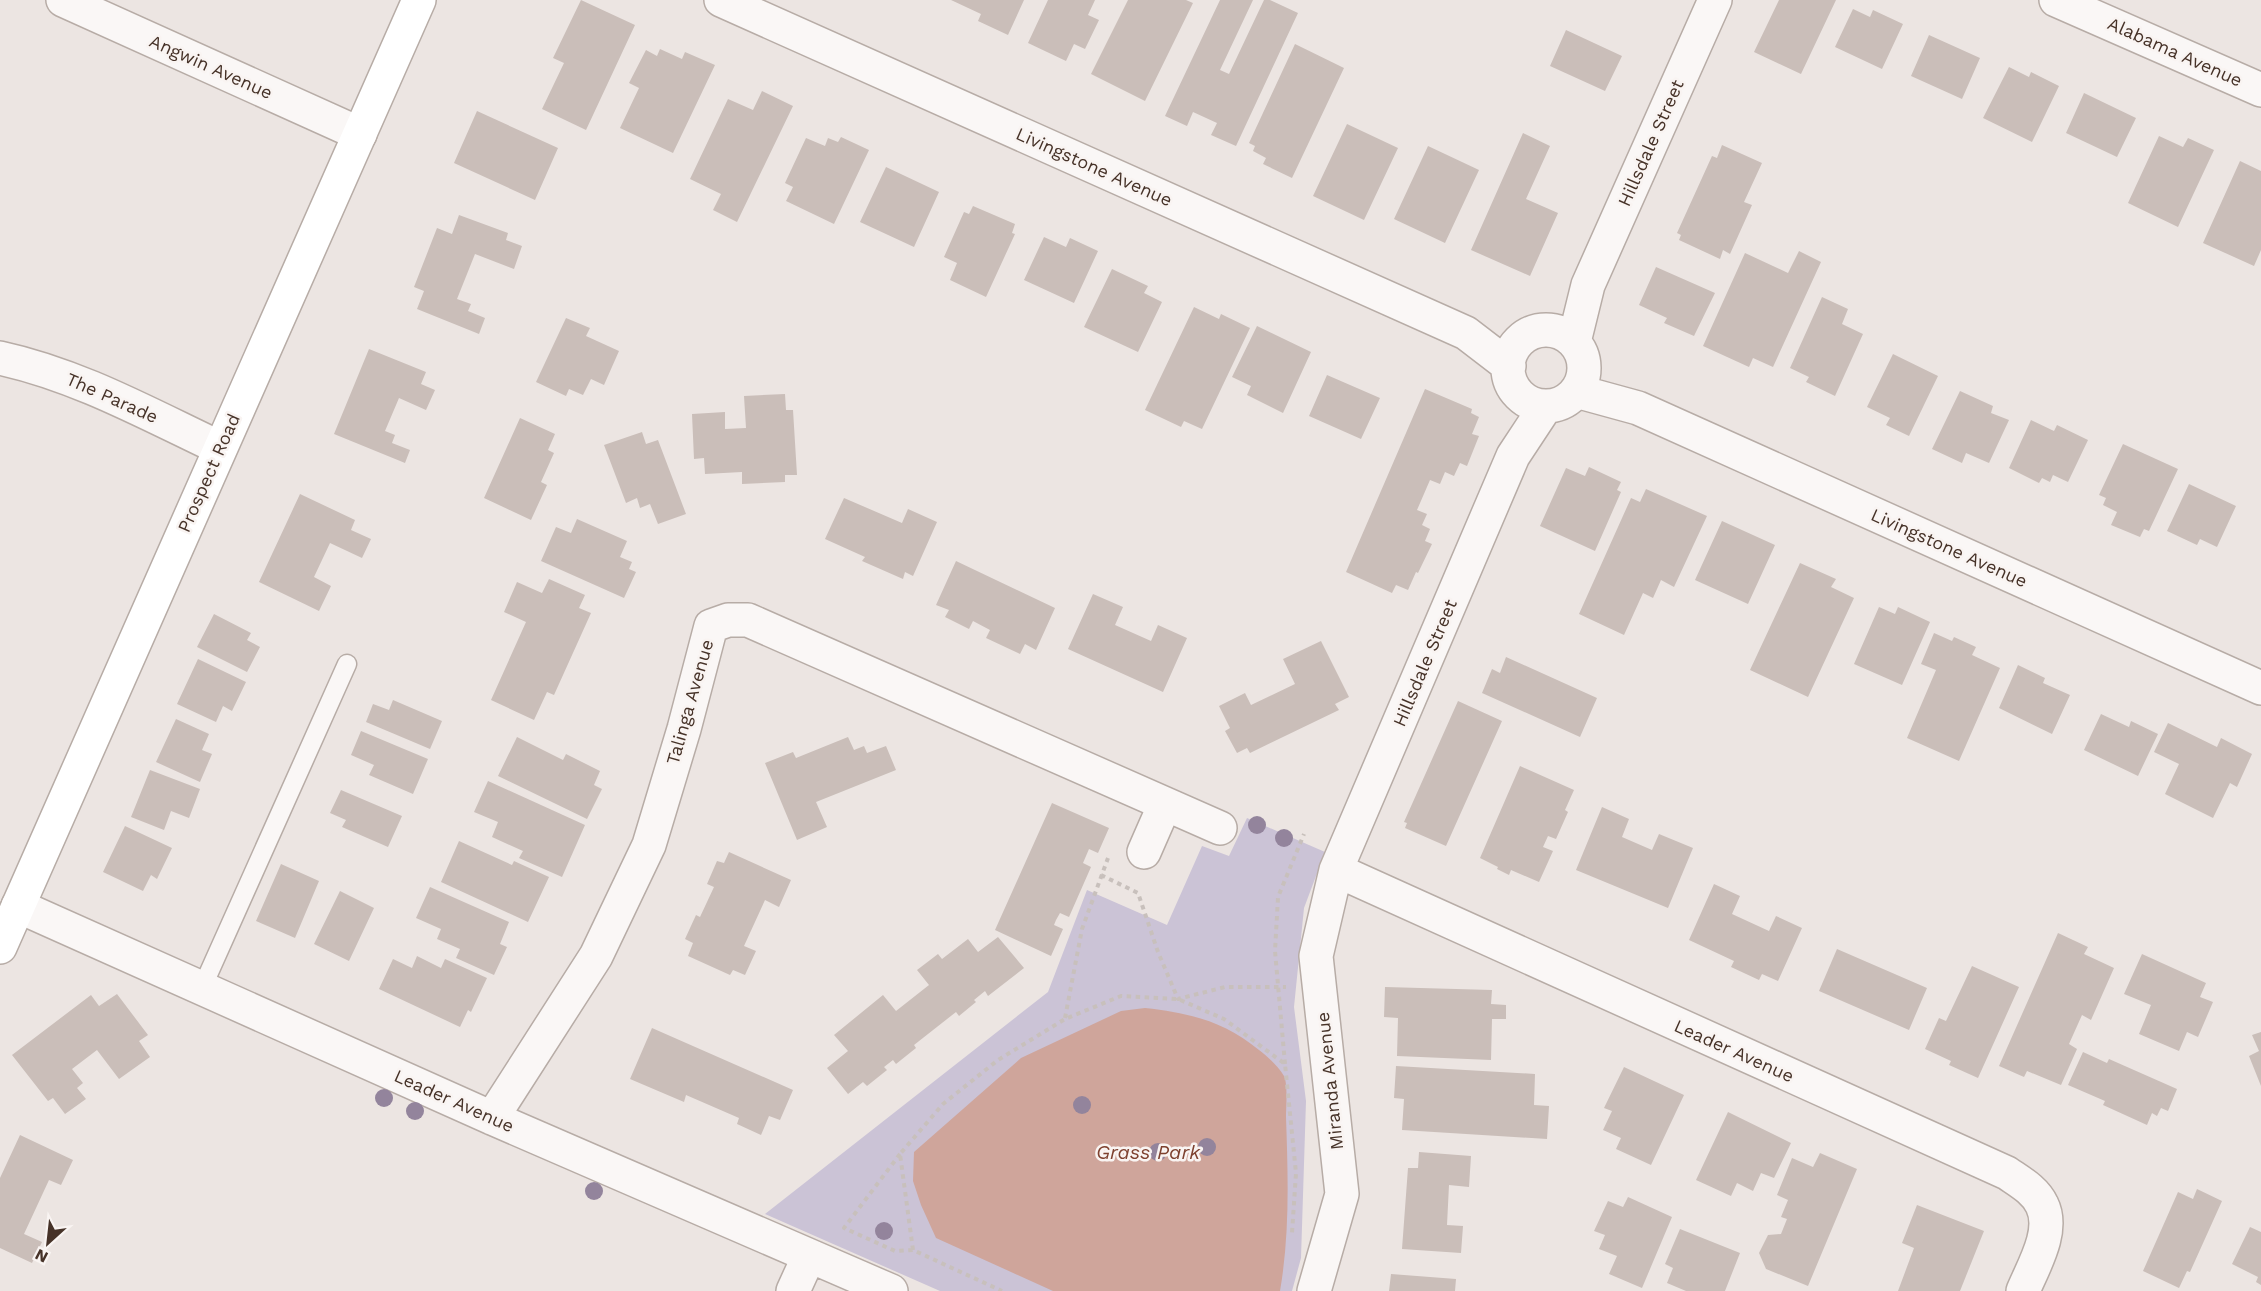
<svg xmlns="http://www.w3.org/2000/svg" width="2261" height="1291" font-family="'Work Sans',sans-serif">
<rect width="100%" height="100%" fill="#ece5e2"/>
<path fill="#cbc3d6" d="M1247,818l78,34 -21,56 -10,99 12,94 -5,157 -9,33h-352l-175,-77 283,-222 39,-102 80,35 35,-79 27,10z"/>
<path fill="#cfa59b" d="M1145,1008c44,5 79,13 114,42 9,7 19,16 25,26 4,8 2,32 2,41 2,59 4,116 -6,174h-227l-117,-53 -15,-33 -8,-24 1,-29 107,-94 100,-47z"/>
<path fill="#cabeb9" d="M581,0l54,25 -49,105 -44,-21 22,-46 -11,-5z
M951,0h73l-16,35 -30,-14 3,-7z
M1048,0h47l-7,15 11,5 -14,29 -11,-5 -8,17 -38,-18z
M1128,0h58l7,3 -48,98 -54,-27z
M1220,0h33l-33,70 9,4 35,-74h6l28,13 -62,133 -25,-11 6,-12 -24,-11 -6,14 -22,-10z
M1779,0h57l-35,74 -47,-22z
M1853,9l17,8 3,-7 30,14 -21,45 -47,-22z
M1566,30l56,26 -17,35 -55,-25z
M1929,35l51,23 -18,41 -51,-23z
M1295,44l49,24 -52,110 -29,-14 3,-6 -13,-7 2,-5 -6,-3z
M660,49l22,10 3,-7 30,13 -42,88 -53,-25 19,-40 -10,-5 17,-33 11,6z
M2009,67l20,10 2,-5 28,14 -27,56 -49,-24z
M762,91l31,15 -56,116 -24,-12 8,-16 -31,-15 38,-80 25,11z
M2084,93l52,25 -19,39 -51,-24z
M477,111l81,37 -23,52 -81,-37z
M1347,124l51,24 -34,72 -51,-24z
M1523,133l27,13 -24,53 32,14 -28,63 -59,-26z
M2159,136l24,11 5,-9 26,12 -36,77 -50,-24z
M841,137l28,13 -35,74 -48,-23 7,-14 -8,-4 21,-45 19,8 3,-8 10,4z
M1722,145l40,18 -18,39 8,3 -22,49 -7,-4 -3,9 -41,-19 2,-5 -4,-2 35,-77 5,2z
M1428,146l51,24 -34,73 -51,-24z
M2240,161l21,10v79l-7,16 -51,-23z
M886,167l53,25 -25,55 -54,-25z
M973,206l42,18 -3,9 3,1 -29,63 -36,-17 7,-17 -13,-6 20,-45 5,2z
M459,215l49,18 -2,7 16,6 -8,23 -39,-15 -18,45 14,5 -3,7 17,7 -6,16 -62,-25 7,-18 -10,-4 23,-59 15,6z
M1044,237l22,10 4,-9 28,13 -24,52 -50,-23z
M1799,251l22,11 -48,105 -20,-9 -4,9 -46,-21 42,-93 43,20z
M1656,267l59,26 -21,43 -30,-13 3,-5 -28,-13z
M1112,269l36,17 -4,7 18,9 -24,50 -54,-25z
M1822,297l26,12 -6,15 21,10 -28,62 -29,-14 3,-5 -19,-9z
M1194,307l25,12 2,-5 29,14 -48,101 -18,-8 -3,6 -36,-17z
M566,318l24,10 -4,8 33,15 -15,34 -13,-6 -8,16 -14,-6 -3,7 -30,-14z
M1257,326l54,26 -28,61 -36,-18 4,-9 -19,-9z
M369,349l57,23 -5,12 14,6 -9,20 -27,-12 -14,33 10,4 -3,8 18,7 -5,13 -71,-29z
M1893,354l45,22 -29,60 -23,-11 4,-7 -23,-11z
M1327,375l53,23 -19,41 -52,-23z
M1425,389l47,20 -1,4 8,4 -7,17 7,2 -12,30 -7,-3 -6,13 -9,-4 -5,12 -10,-4 -13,30 10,4 -5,11 8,4 -5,12 7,3 -14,29 -2,-1 -8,18 -12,-5 -4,8 -46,-21z
M1960,391l33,15 -2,7 18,7 -20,43 -23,-10 -4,10 -30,-14z
M785,394l1,16h7l4,65h-12v7l-43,2v-12l-37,2 -1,-16 -10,1 -2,-45 33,-2v17l21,-1 -2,-32z
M520,418l35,16 -7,16 6,3 -13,29 6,3 -16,35 -47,-22z
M2031,420l23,11 3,-6 31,15 -20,42 -15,-7 -3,7 -8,-4 -3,5 -30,-15z
M642,432l4,12 12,-4 28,74 -28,10 -8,-20 -10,4 -3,-10 -11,5 -22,-58z
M2123,444l55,25 -29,62 -5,-2 -4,8 -29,-12 6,-13 -14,-7 3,-7 -7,-3z
M1589,467l32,15 -4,8 4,2 -26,59 -55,-25 26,-58 19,8z
M2189,484l47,22 -19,41 -17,-8 -3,6 -30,-14z
M1646,489l61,27 -33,71 -13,-7 -8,18 -10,-5 -19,42 -45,-21 52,-116 9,4z
M300,494l55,26 -4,10 20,9 -9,19 -32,-15 -16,34 17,9 -12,25 -60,-29z
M844,498l58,25 6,-14 29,13 -24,54 -8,-4 -2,7 -41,-18 3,-4 -40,-18z
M577,519l50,22 -7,16 12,5 -3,7 7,3 -12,26 -83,-37 15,-34 15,6z
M1722,521l53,24 -27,59 -53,-24z
M956,561l99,47 -19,42 -11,-6 -5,10 -34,-16 4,-8 -17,-9 -4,8 -24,-12 4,-7 -13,-5z
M1800,563l36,16 -5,8 23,11 -46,99 -58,-27z
M549,579l36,16 -6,13 12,5 -37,82 -7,-3 -13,28 -43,-20 35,-78 -22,-10 13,-30 25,11z
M1093,594l30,13 -8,18 36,16 7,-16 29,13 -24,54 -95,-43z
M1879,607l16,7 3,-7 32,15 -28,63 -48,-21z
M214,614l37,19 -4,7 13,7 -13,25 -50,-25z
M1934,633l18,8 2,-4 22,10 -4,8 28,13 -41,93 -52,-23 29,-68 -15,-6z
M1321,641l28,56 -14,7 4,6 -89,43 -3,-5 -10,5 -12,-22 5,-3 -11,-22 26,-13 6,12 44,-21 -12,-25z
M1506,657l91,41 -17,39 -98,-44 10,-24 8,4z
M198,659l48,23 -14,29 -9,-5 -7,16 -39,-18z
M2018,665l27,13 -2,5 27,12 -18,39 -53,-26z
M393,700l49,21 -12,28 -64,-27 7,-18 16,6z
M1458,701l44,20 -56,125 -41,-18 2,-5 -3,-1z
M2101,714l28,13 2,-6 27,13 -20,42 -54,-26z
M176,719l33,15 -7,16 10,4 -12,28 -44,-20z
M2168,723l49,24 4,-9 31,16 -15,33 -7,-4 -17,35 -48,-24 14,-30 -25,-12z
M361,731l67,28 -15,35 -44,-19 5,-10 -23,-10z
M517,737l46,23 3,-6 34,17 -6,14 8,4 -15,30 -89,-43z
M848,737l6,13 10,-4 3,7 19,-7 10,24 -80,32 11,25 -30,13 -32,-77 28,-11 3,6z
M1520,766l54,24 -9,20 3,2 -12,27 -8,-3 -5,11 10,4 -14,31 -28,-12 -2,5 -12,-6 1,-2 -18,-9z
M150,770l50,19 -11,29 -18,-7 -7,19 -33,-13z
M488,781l97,44 -23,52 -43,-19 4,-7 -31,-14 6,-15 -24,-10z
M341,790l61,26 -14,31 -46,-20 4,-7 -16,-7z
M1052,803l57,25 -11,25 -9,-4 -6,14 8,4 -22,50 -9,-4 -4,7 -2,5 9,4 -12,27 -56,-26z
M1602,807l27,12 -7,18 30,13 7,-16 34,14 -25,60 -92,-38z
M125,826l47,22 -15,31 -6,-4 -8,16 -40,-19z
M459,841l53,24 2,-4 35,16 -21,45 -87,-40z
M729,852l62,28 -12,27 -14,-7 -21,46 12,5 -11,24 -12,-5 -3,5 -42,-19 5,-13 -8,-4 11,-24 4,2 14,-30 -7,-3 10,-23 7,2z
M281,864l38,17 -24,57 -39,-17z
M1714,884l26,12 -8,18 37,17 7,-15 26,12 -24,53 -16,-7 -3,6 -28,-13 3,-6 -45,-21z
M430,887l79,35 -9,22 7,3 -13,28 -38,-17 4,-9 -23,-10 4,-10 -25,-11z
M340,891l34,17 -25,53 -35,-17z
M2058,933l30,14 -4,7 30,14 -23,52 -9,-5 -13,29 8,5 -16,36 -34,-14 -3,6 -25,-11z
M998,937l26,31 -36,28 -3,-5 -11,9 2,2 -17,14 -3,-4 -42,33 2,3 -20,16 -3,-4 -9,7 3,3 -20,16 -4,-4 -15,12 -21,-26 21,-17 -14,-16 49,-40 13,16 33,-26 -12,-15 21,-16 4,5 26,-20 10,13z
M1837,949l90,39 -18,42 -90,-39z
M2142,954l64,29 -6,14 13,5 -15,35 -11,-5 -8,19 -40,-17 12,-29 -27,-11z
M417,956l24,12 4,-9 42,19 -16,34 -3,-2 -8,17 -81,-38 14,-30 19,9z
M1972,966l47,21 -41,91 -29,-13 2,-4 -26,-12 14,-31 7,3z
M1385,987l107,3 -1,14 15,1v14h-14l-1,41 -94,-4 1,-38 -14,-1z
M117,994l31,41 -9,6 11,16 -31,22 -22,-29 -25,19 11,14 -6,5 9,11 -21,15 -12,-16 -5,3 -36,-46 79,-60 8,11z
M652,1028l141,62 -13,30 -11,-4 -8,19 -24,-11 2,-6 -53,-23 -2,7 -54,-23z
M2261,1032v54l-12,-30 10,-5 -7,-16z
M2083,1052l24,11 2,-4 68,30 -9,22 -7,-3 -4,8 -5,-3 -5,12 -44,-20 2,-4 -37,-16z
M1396,1066l139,8 -1,31 15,1 -2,33 -145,-9 2,-31 -10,-1z
M1624,1067l60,28 -33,70 -35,-16 5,-11 -18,-8 9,-19 -8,-3z
M1728,1112l63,31 -17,35 -13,-5 -8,18 -16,-8 -6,13 -35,-16z
M20,1135l53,25 -12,25 -12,-5 -25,54 18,8 -10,21 -32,-15v-70z
M1419,1152l52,4 -2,31 -20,-2 -2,40 16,1 -2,27 -59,-4 6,-81h10z
M1820,1153l37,16 -49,117 -42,-17 -7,-16 9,-18 13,-1 6,-15 -6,-2 7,-17 -11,-5 15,-37 21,9z
M2197,1189l25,12 -32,71 -3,-1 -8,17 -36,-17 35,-79 15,7z
M1628,1197l44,20 -30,71 -33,-14 8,-18 -18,-7 6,-14 -11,-4 14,-30 15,6z
M1917,1205l67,26 -24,60h-62l16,-43 -12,-5z
M2250,1227l11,5v53l-5,-3 2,-5 -26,-13z
M1680,1229l60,24 -15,38h-39l-19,-8 6,-15 -8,-4z
M1391,1274l65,5 -1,12h-66z"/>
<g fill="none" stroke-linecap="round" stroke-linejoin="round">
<g stroke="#b7aca6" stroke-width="21">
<path id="lane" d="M202,988l145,-324"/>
</g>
<g stroke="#b7aca6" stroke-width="36">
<path id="street" d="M63,0l297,134
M721,0l745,333 43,33
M2056,0l205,90
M1508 368a38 38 0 1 1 76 0a38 38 0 1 1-76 0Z
M1574,342l14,-57 127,-285
M0,358c78,17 148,56 220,90
M1576,391l62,17 623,280
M1144,852l21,-48
M1336,870l671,303c13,9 28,17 35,32 13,26 -9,62 -19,86
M18,906l474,212 399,173
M492,1118l104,-162 53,-111 35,-116 27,-103 17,-6h20l472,208
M793,1291l16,-35
M1314,1291l28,-97 -26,-238 20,-86 177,-414 33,-50"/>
</g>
<g stroke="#b7aca6" stroke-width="36">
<path id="secondary" d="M0,947l419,-947"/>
</g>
<path stroke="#c8c0bc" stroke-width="4" stroke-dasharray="4.5 4.5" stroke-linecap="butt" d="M1101,875l37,18 20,59 20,47 47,-12h61
M1065,1018l17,-89 26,-71
M1285,1064l-10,-113 3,-54 26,-63
M900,1154l-56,74 51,23 18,-1 89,41
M913,1250l-13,-96 43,-50 55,-44 67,-41 56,-23 57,3 46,20 61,45 11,109 -4,60"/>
<use href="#lane" stroke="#faf7f6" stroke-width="18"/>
<use href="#street" stroke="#faf7f6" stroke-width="33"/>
<use href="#secondary" stroke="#fff" stroke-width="33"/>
</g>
<g fill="#93849c">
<circle cx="1257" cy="825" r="9"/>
<circle cx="1284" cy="838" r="9"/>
<circle cx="384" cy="1098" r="9"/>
<circle cx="1082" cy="1105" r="9"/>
<circle cx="415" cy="1111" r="9"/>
<circle cx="1207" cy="1147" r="9"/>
<circle cx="1158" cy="1152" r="9"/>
<circle cx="594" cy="1191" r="9"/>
<circle cx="884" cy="1231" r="9"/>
</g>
<g text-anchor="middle" stroke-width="5" stroke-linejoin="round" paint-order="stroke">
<g font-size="18" fill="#463228" stroke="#f9f4f2">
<text transform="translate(2175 52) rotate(24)" y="6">Alabama Avenue</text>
<text transform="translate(211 67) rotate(24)" y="6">Angwin Avenue</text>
<text transform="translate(1651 143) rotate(-66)" y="6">Hillsdale Street</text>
<text transform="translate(1094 167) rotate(24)" y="6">Livingstone Avenue</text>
<text transform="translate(112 398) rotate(24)" y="6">The Parade</text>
<text transform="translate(209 473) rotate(-66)" y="6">Prospect Road</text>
<text transform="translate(1949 548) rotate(24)" y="6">Livingstone Avenue</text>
<text transform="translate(1425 663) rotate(-67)" y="6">Hillsdale Street</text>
<text transform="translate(690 702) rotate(-74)" y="6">Talinga Avenue</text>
<text transform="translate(1734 1051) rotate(24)" y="6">Leader Avenue</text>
<text transform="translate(1330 1081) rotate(-96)" y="6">Miranda Avenue</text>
<text transform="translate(454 1101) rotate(24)" y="6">Leader Avenue</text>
</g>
<g font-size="20" font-style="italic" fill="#7e412f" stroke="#f9f4f2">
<text x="1148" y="1159">Grass Park</text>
</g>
</g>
<g transform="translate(48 1243) rotate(207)" stroke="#f9f4f2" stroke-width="4.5" paint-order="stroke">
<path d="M0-4.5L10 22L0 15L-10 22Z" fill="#463228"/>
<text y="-9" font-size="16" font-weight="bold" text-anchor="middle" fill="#463228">N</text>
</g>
</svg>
